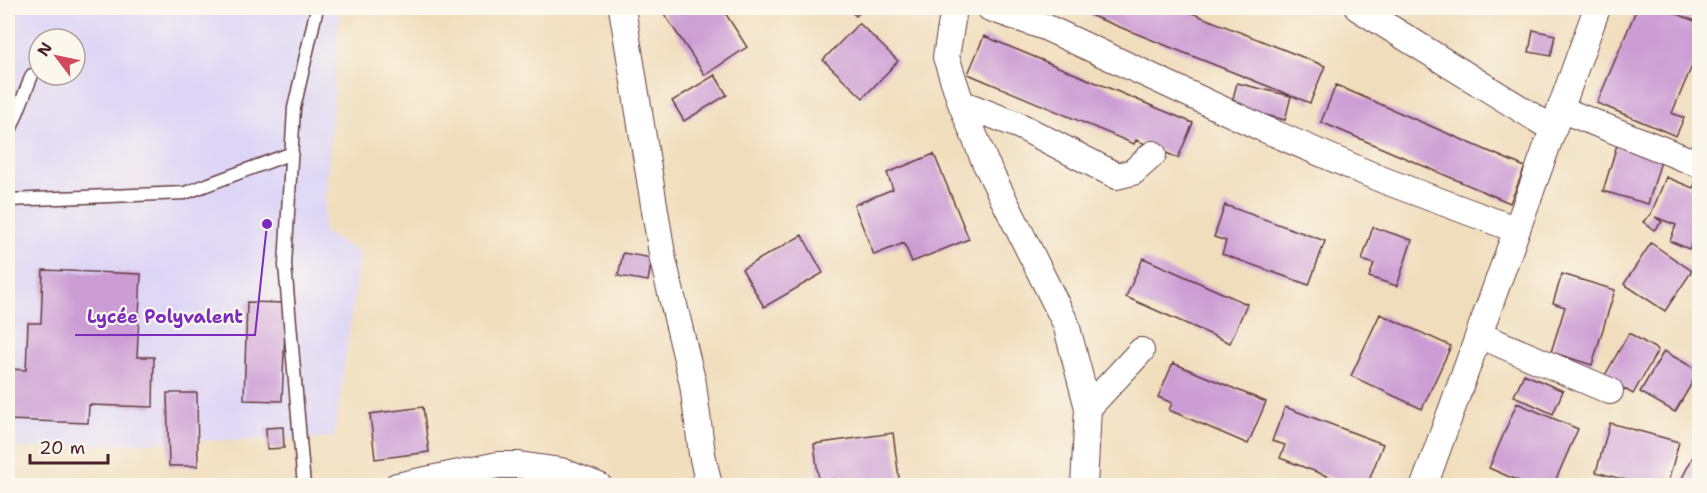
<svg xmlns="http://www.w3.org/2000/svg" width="1707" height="493" font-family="'Shantell Sans',sans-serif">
<rect width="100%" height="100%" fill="#fbf7ec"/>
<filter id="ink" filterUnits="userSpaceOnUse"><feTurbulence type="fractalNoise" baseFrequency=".0167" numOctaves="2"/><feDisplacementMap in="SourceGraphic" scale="12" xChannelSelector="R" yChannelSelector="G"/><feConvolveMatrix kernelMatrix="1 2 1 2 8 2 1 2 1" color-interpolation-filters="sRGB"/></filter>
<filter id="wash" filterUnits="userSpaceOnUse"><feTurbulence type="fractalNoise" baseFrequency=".008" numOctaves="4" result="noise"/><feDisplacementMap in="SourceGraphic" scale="24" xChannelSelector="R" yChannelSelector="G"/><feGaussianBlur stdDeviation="1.35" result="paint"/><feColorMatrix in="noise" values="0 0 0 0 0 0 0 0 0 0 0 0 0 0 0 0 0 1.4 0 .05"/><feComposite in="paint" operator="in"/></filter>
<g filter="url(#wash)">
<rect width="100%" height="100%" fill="#f0ddbb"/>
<path fill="#ddd5f6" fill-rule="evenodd" d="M8,8h332l-17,224 37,22 -26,184 -147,3 -179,8zM39,39h36v36h-36z"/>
<g id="blocks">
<path fill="#cc9dd4" d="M660,8h62l25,39 -42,28z
M847,8h17l-8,8z
M1072,8h107l146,58 -15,37z
M1637,8h25l38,15v46l-8,-3 -20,47 12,5 -8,18 -79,-33z
M1677,8h23v10z
M859,23l39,38 -35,37 -40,-38z
M1533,30l22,5 -4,21 -22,-4z
M984,36l209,87 -15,35 -42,-18 -2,4 -166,-70z
M715,75l12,20 -43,26 -12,-20z
M1237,83l54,13 -6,24 -54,-14z
M1336,85l189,82 -15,36 -189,-81z
M1617,145l45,13 -14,46 -45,-13z
M934,154l35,85 -57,23 -8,-19 -30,12 -20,-50 39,-16 -6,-16z
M1700,172v69l-6,-2 -5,10 -19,-8 6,-16 -21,-8 7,5 -8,8 -11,-8 8,-8 15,-37 27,11z
M1225,205l100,36 -16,44 -87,-31 4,-13 -12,-4z
M1373,227l39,13 -15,46 -28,-9 5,-13 -12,-4z
M802,235l21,38 -59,34 -22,-38z
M1651,243l41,28 -27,40 -41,-27z
M623,253l29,5 -4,23 -30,-5z
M1143,258l104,46 -17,39 -104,-46z
M43,270l98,4 -4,83h17l-1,50 -64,-2 -1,18 -80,-3v-51l18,1 2,-47h13z
M1562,274l53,16 -23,75 -41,-13 14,-45 -12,-4z
M247,302l39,1 -4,98 -38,-1z
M1380,314l71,32 -29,63 -71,-33z
M1629,333l29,17 -25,44 -29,-17z
M1664,351l35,20 -24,41 -35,-20z
M1173,363l93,39 -18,42 -79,-34 3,-7 -14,-6z
M1524,374l39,17 -10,23 -39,-18z
M167,393h30l1,73h-29z
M1517,403l61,26 -25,57h-23l-41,-18z
M423,407l6,45 -54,7 -5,-45z
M1285,407l98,37 -16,42h-14l-73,-28 5,-13 -13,-4z
M1610,423l69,19 -12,44h-20l-51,-14z
M283,427l1,21 -17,1 -1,-21z
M893,433l7,53h-64l-1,-7 -16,3 -5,-38z
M1700,443v43h-22z"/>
</g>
</g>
<g filter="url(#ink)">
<use href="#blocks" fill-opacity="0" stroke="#633c41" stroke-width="1.5"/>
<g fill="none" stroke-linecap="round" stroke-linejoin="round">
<g stroke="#633c41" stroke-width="15">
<path id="lane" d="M8,136l24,-61
M8,200l177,-7 107,-40
M304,486l-19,-221 9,-157 23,-100"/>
</g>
<g stroke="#633c41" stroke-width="28">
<path id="street" d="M622,8l41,252 30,124 9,70 7,32
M954,8l-8,49 15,46 24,59 81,162 22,84 -4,78
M990,8l55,19 217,101 121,52 134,50
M1358,8l195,121
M961,103l59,23 97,50 16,-4 20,-18
M1560,109l136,54 4,-8
M1479,335l131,56
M1088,408l53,-57
M397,486l101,-21h21l42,6 38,15
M1424,486l173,-478"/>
</g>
<use href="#lane" stroke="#fff" stroke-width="12"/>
<use href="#street" stroke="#fff" stroke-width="26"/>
</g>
</g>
<path fill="none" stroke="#7b2cbf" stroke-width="2" d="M267 224L255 335H75"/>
<circle fill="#7b2cbf" stroke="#fbf7ec" stroke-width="2" cx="267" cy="224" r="6"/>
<g font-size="18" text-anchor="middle" font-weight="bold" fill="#7b2cbf" stroke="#fbf7ec" stroke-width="4.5" stroke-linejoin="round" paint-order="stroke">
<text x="165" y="323">Lycée Polyvalent</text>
</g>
<rect width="1707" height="493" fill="none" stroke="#fbf7ec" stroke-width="30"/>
<g transform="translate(57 57) rotate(302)"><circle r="28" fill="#fbf7ec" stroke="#b4a19f" stroke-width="1.5"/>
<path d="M0-4.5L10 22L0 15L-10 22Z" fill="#d1495b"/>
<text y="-9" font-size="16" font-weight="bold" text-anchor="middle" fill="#4a1f2b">N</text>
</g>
<path d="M30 454v9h78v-9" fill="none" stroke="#4a1f2b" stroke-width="3"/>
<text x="39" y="454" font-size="18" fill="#4a1f2b" stroke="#fbf7ec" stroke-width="4.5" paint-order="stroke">20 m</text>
</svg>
